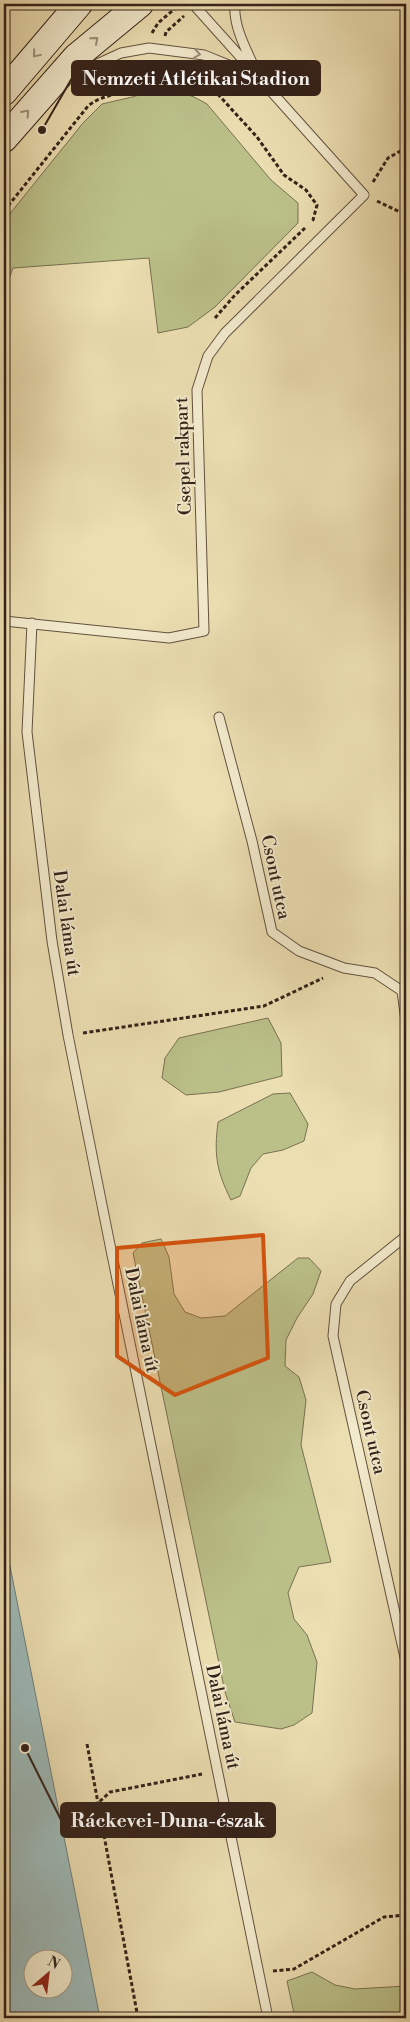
<svg xmlns="http://www.w3.org/2000/svg" width="410" height="2022" font-family="'Libre Bodoni',serif">
<rect width="100%" height="100%" fill="#ebdeb1"/>
<filter id="stains"><feTurbulence type="fractalNoise" baseFrequency=".004" numOctaves="4"/><feColorMatrix values="0 0 0 0 .2 0 0 0 0 .09 0 0 0 0 .02 0 0 0 .5 -.17"/></filter>
<radialGradient id="worn" r=".72"><stop offset=".6" stop-color="#630" stop-opacity="0"/><stop offset="1" stop-color="#630" stop-opacity=".3"/></radialGradient>
<path fill="#bbc089" stroke="#787151" d="M167,87l27,10 13,7 64,76 27,23v20l-83,84 -27,20 -30,6 -9,-75 -136,10 -9,24v-71l79,-98 19,-19 30,-7z
M268,1018l13,25 1,33 -63,16 -33,3 -24,-17 3,-20 14,-20z
M290,1093l18,31 -4,17 -21,9 -20,4 -12,14 -11,28 -9,4c-15,-30 -17,-46 -13,-78l55,-28z
M161,1239l8,18 5,37 11,18 16,6 24,-2 73,-58h11l12,13 -8,23 -16,24 -11,22 -1,26 14,11 7,23 -5,45 30,117 -32,5 -11,26 6,26 13,16 10,27 -5,51 -18,12 -13,4 -46,-7 -10,-30 -92,-439 9,-10z
M312,1972l23,13 20,4 51,-3v32h-111l-8,-37z"/>
<path fill="#9db9b7" stroke="#737d78" fill-rule="evenodd" d="M4,1536l96,482h-96zM32,1960h30v30h-30z"/>
<g fill="none" stroke-linecap="round" stroke-linejoin="round">
<g stroke="#62513f" stroke-width="11">
<path id="service" d="M235,4c-2,22 11,45 20,65
M71,76l50,-23 28,-5 55,7 52,21
M4,621l165,17 35,-7 -7,-241 11,-34 17,-23 139,-138 -171,-191
M32,623l-5,109 25,209 16,94 44,220 156,763
M219,717l33,124 20,91 27,19 45,17 31,5 27,18 4,30
M406,1236l-56,45 -14,23 -3,32 73,326"/>
</g>
<g stroke="#342219" stroke-width="28">
<path id="secondary" d="M4,92l75,-88
M4,139l72,-82 64,-53"/>
</g>
<path stroke="#342219" stroke-width="3" stroke-dasharray="4 2.5" stroke-linecap="butt" d="M152,33l6,-10 20,-17
M165,36l1,-4 18,-16
M161,67l43,12 53,58 27,38 22,15 11,15 -4,15 -2,2
M373,182l15,-24 18,-10
M377,201l25,12 4,5
M4,211l84,-105c20,-17 52,-8 59,-42
M215,318l20,-23 70,-67
M83,1033l181,-27 59,-28
M87,1744l11,59
M273,1971l21,-2 90,-52 22,-2
M138,2018l-40,-215 12,-11 92,-18"/>
<use href="#service" stroke="#f2eacc" stroke-width="9"/>
<use href="#secondary" stroke="#f2eacc" stroke-width="26"/>
</g>
<defs><path id="oneway-chevron" d="M-2-3.5L2.5 0L-2 3.5" fill="none" stroke-width="1.6" stroke-linecap="round" stroke-linejoin="round" transform="scale(1.25)"/></defs>
<g stroke="#9c907b">
<use href="#oneway-chevron" transform="translate(95 40) rotate(-41)"/>
<use href="#oneway-chevron" transform="translate(36 54) rotate(130)"/>
<use href="#oneway-chevron" transform="translate(197 54) rotate(9)"/>
<use href="#oneway-chevron" transform="translate(26 113) rotate(-49)"/>
</g>
<path fill="#d6540d" fill-opacity="0.2" stroke="#d6540d" stroke-width="4" stroke-linejoin="round" d="M263,1235l5,123 -93,37 -58,-39v-108z"/>
<g text-anchor="middle" stroke-width="4" stroke-linejoin="round" paint-order="stroke">
<g font-size="18" fill="#342219" stroke="#f2eacc">
<text transform="translate(183 456) rotate(-92)" y="6">Csepel rakpart</text>
<text transform="translate(276 877) rotate(78)" y="6">Csont utca</text>
<text transform="translate(67 923) rotate(82)" y="6">Dalai láma út</text>
<text transform="translate(142 1320) rotate(78)" y="6">Dalai láma út</text>
<text transform="translate(371 1432) rotate(77)" y="6">Csont utca</text>
<text transform="translate(223 1717) rotate(78)" y="6">Dalai láma út</text>
</g>
</g>
<path fill="none" stroke="#342219" stroke-width="2" d="M42 130L72 78M25 1748L61 1820"/>
<g fill="#342219" stroke="#f2eacc" stroke-width="2">
<circle cx="42" cy="130" r="5"/>
<circle cx="25" cy="1748" r="5"/>
</g>
<g fill="#342219" stroke="#342219" stroke-width="2">
<rect x="72" y="61" width="248" height="34" rx="5"/>
<rect x="61" y="1803" width="214" height="34" rx="5"/>
</g>
<g font-size="19" text-anchor="middle" font-weight="bold" fill="#fff">
<text x="196" y="85">Nemzeti Atlétikai Stadion</text>
<text x="168" y="1827">Ráckevei-Duna-észak</text>
</g>
<rect width="410" height="2022" fill="none" stroke="#ebdeb1" stroke-width="20"/>
<rect x="5" y="5" width="400" height="2012" fill="none" stroke="#342219" stroke-width="2.5"/>
<rect x="10" y="10" width="390" height="2002" fill="none" stroke="#342219"/>
<g transform="translate(48 1974) rotate(28)"><circle r="24" fill="#f2eacc" stroke="#a69a84"/>
<path d="M0-4L9 19L0 12L-9 19Z" fill="#8f2418"/>
<text y="-8" font-size="14" font-weight="bold" text-anchor="middle" fill="#342219">N</text>
</g>
<rect width="100%" height="100%" filter="url(#stains)"/>
<rect width="100%" height="100%" fill="url(#worn)"/>
</svg>
